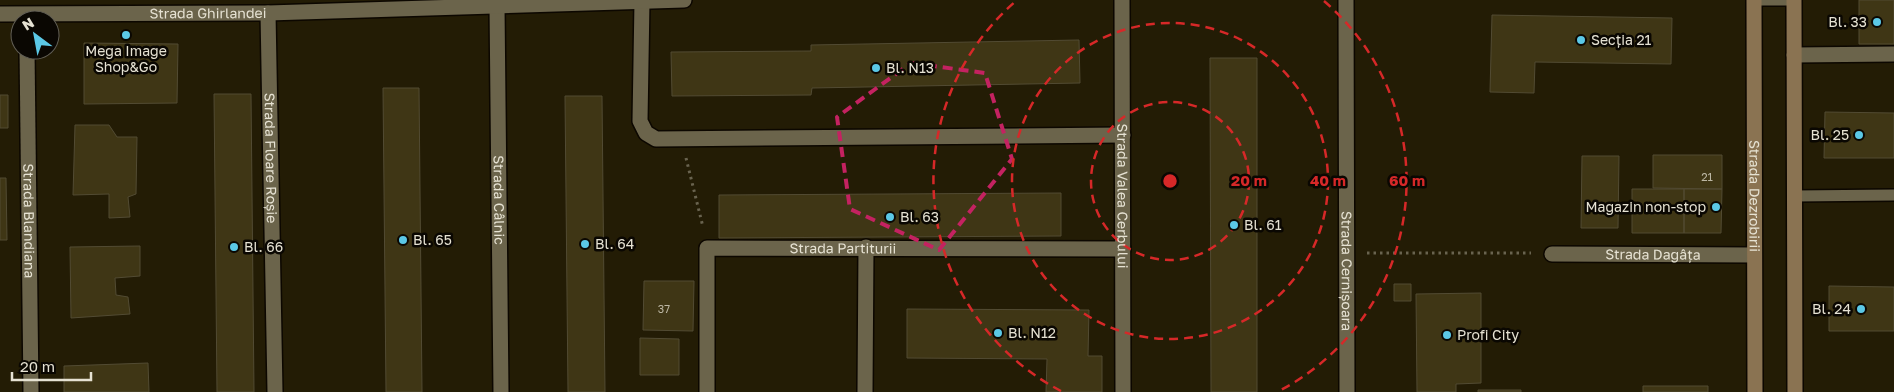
<svg xmlns="http://www.w3.org/2000/svg" width="1894" height="392" font-family="'Golos Text',sans-serif">
<rect width="100%" height="100%" fill="#231c05"/>
<path fill="#3f3615" stroke="#524b33" d="M1859,0h35v44h-35z
M1492,15l180,3 -1,46 -136,-2 -1,31 -44,-1z
M1079,40l1,43 -268,5 -1,7 -139,1 -1,-44 140,-1v-6z
M84,43l94,1 -1,59 -93,1z
M1210,58h47v334h-46z
M383,88h36l3,304h-36z
M214,94h37l3,298h-37z
M0,95h8v33h-8z
M565,96h37l3,296h-37z
M1825,112l69,1v45h-70z
M75,125h34l8,12h20l-1,57 -8,3 2,20 -21,1v-24l-36,1z
M1653,155h69v34l-69,-1z
M1582,156h37l-1,72h-37z
M0,178h6l1,62h-7z
M1632,189h52v44h-52z
M1684,189h38l-1,44h-37z
M1061,193v43l-342,2v-43z
M140,246v30l-25,2 1,17 12,2 2,17 -59,4 -1,-71z
M644,281h50l-1,50 -50,-1z
M1394,284h17v17h-17z
M1829,286l65,1v44h-65z
M1481,293v90l-25,1v8h-39l-1,-98z
M907,309l182,1 -1,46h14v36h-56l1,-33 -140,-1z
M640,338l39,1v36h-39z
M148,363l1,29h-85v-26z
M1643,386h65v6h-65z
M1478,390h43v2h-43z"/>
<g fill="none" stroke-linecap="round" stroke-linejoin="round">
<g stroke="#0c0700" stroke-width="14">
<path id="lane" d="M1754,0h40
M1795,196l99,-1"/>
</g>
<g stroke="#0c0700" stroke-width="18">
<g id="street">
<path id="s1" d="M1122,0l1,392"/>
<path id="s2" d="M1346,0l1,392"/>
<path d="M642,1l-2,120 6,12 10,6 467,-4"/>
<path id="s3" d="M497,6l4,386"/>
<path id="s4" d="M268,13l7,379"/>
<path id="s5" d="M0,14l268,-1 416,-13"/>
<path id="s6" d="M27,50l4,342"/>
<path d="M1794,55l100,-1"/>
<path id="s7" d="M1552,254l202,1"/>
<path id="s8" d="M707,392v-144l416,1"/>
<path d="M865,392l1,-145"/>
</g>
</g>
<g stroke="#0c0700" stroke-width="18">
<g id="secondary">
<path id="s9" d="M1754,0l1,392"/>
<path d="M1794,0l1,392"/>
</g>
</g>
<path stroke="#69634f" stroke-width="3" stroke-dasharray="2.5 4" stroke-linecap="butt" d="M686,158l17,69
M1367,253h164"/>
<use href="#lane" stroke="#6b644b" stroke-width="11"/>
<use href="#street" stroke="#6b644b" stroke-width="15"/>
<use href="#secondary" stroke="#8a7352" stroke-width="15"/>
</g>
<path fill="none" stroke="#c42261" stroke-width="4" stroke-dasharray="10 6" stroke-linejoin="round" d="M911,63l74,10 27,86 -73,91 -89,-41 -13,-92z"/>
<g fill="none" stroke="#d62828" stroke-width="2.5" stroke-dasharray="9 6">
<circle cx="1170" cy="181" r="79"/>
<circle cx="1170" cy="181" r="158"/>
<path d="M1061 391A237 237 0 0 1 1016 1M1324 1A237 237 0 0 1 1279 391"/>
</g>
<g fill="#5bc8e6" stroke="#0a0702" stroke-width="2">
<circle cx="1877" cy="22" r="5"/>
<circle cx="126" cy="35" r="5"/>
<circle cx="1581" cy="40" r="5"/>
<circle cx="876" cy="68" r="5"/>
<circle cx="1859" cy="135" r="5"/>
<circle cx="1716" cy="207" r="5"/>
<circle cx="890" cy="217" r="5"/>
<circle cx="1234" cy="225" r="5"/>
<circle cx="403" cy="240" r="5"/>
<circle cx="585" cy="244" r="5"/>
<circle cx="234" cy="247" r="5"/>
<circle cx="1861" cy="309" r="5"/>
<circle cx="998" cy="333" r="5"/>
<circle cx="1447" cy="335" r="5"/>
</g>
<g text-anchor="middle" stroke-width="5" stroke-linejoin="round" paint-order="stroke">
<g font-size="11" fill="#bcb7a4">
<text x="1707" y="181">21</text>
<text x="664" y="313">37</text>
</g>
<g font-size="14" fill="#e6e2d3" stroke="#0a0702">
<text dy="5" stroke="none"><textPath href="#s5" startOffset="208">Strada Ghirlandei</textPath></text>
<text dy="5" stroke="none"><textPath href="#s4" startOffset="145">Strada Floare Roșie</textPath></text>
<text dy="5" stroke="none"><textPath href="#s1" startOffset="196">Strada Valea Cerbului</textPath></text>
<text dy="5" stroke="none"><textPath href="#s9" startOffset="196">Strada Dezrobirii</textPath></text>
<text dy="5" stroke="none"><textPath href="#s3" startOffset="194">Strada Câlnic</textPath></text>
<text dy="5" stroke="none"><textPath href="#s6" startOffset="171">Strada Blandiana</textPath></text>
<text dy="5" stroke="none"><textPath href="#s8" startOffset="280">Strada Partiturii</textPath></text>
<text dy="5" stroke="none"><textPath href="#s7" startOffset="101">Strada Dagâța</textPath></text>
<text dy="5" stroke="none"><textPath href="#s2" startOffset="271">Strada Cernișoara</textPath></text>
</g>
<g font-size="14" fill="#e6e2d3" stroke="#0a0702" text-anchor="start">
<text x="1867" y="27" text-anchor="end">Bl. 33</text>
<text x="1591" y="45">Secția 21</text>
<text x="126" y="56" text-anchor="middle">Mega Image<tspan x="126" dy="16">Shop&amp;Go</tspan></text>
<text x="886" y="73">Bl. N13</text>
<text x="1849" y="140" text-anchor="end">Bl. 25</text>
<text x="1706" y="212" text-anchor="end">Magazin non-stop</text>
<text x="900" y="222">Bl. 63</text>
<text x="1244" y="230">Bl. 61</text>
<text x="413" y="245">Bl. 65</text>
<text x="595" y="249">Bl. 64</text>
<text x="244" y="252">Bl. 66</text>
<text x="1851" y="314" text-anchor="end">Bl. 24</text>
<text x="1008" y="338">Bl. N12</text>
<text x="1457" y="340">Profi City</text>
</g>
</g>
<circle cx="1170" cy="181" r="8" fill="#d62828" stroke="#0a0702" stroke-width="2.5"/>
<g font-size="15" text-anchor="middle" font-weight="bold" fill="#d62828" stroke="#0a0702" stroke-width="5" stroke-linejoin="round" paint-order="stroke">
<text x="1249" y="186">20 m</text>
<text x="1328" y="186">40 m</text>
<text x="1407" y="186">60 m</text>
</g>
<g transform="translate(35 35) rotate(328)"><circle r="24" fill="#0a0702" stroke="#625f56"/>
<path d="M0-4L9 19L0 12L-9 19Z" fill="#5bc8e6"/>
<text y="-8" font-size="14" font-weight="bold" text-anchor="middle" fill="#e6e2d3">N</text>
</g>
<path d="M12 372v8h79v-8" fill="none" stroke="#e6e2d3" stroke-width="2.5"/>
<text x="20" y="372" font-size="15" fill="#e6e2d3" stroke="#0a0702" stroke-width="4" paint-order="stroke">20 m</text>
</svg>
